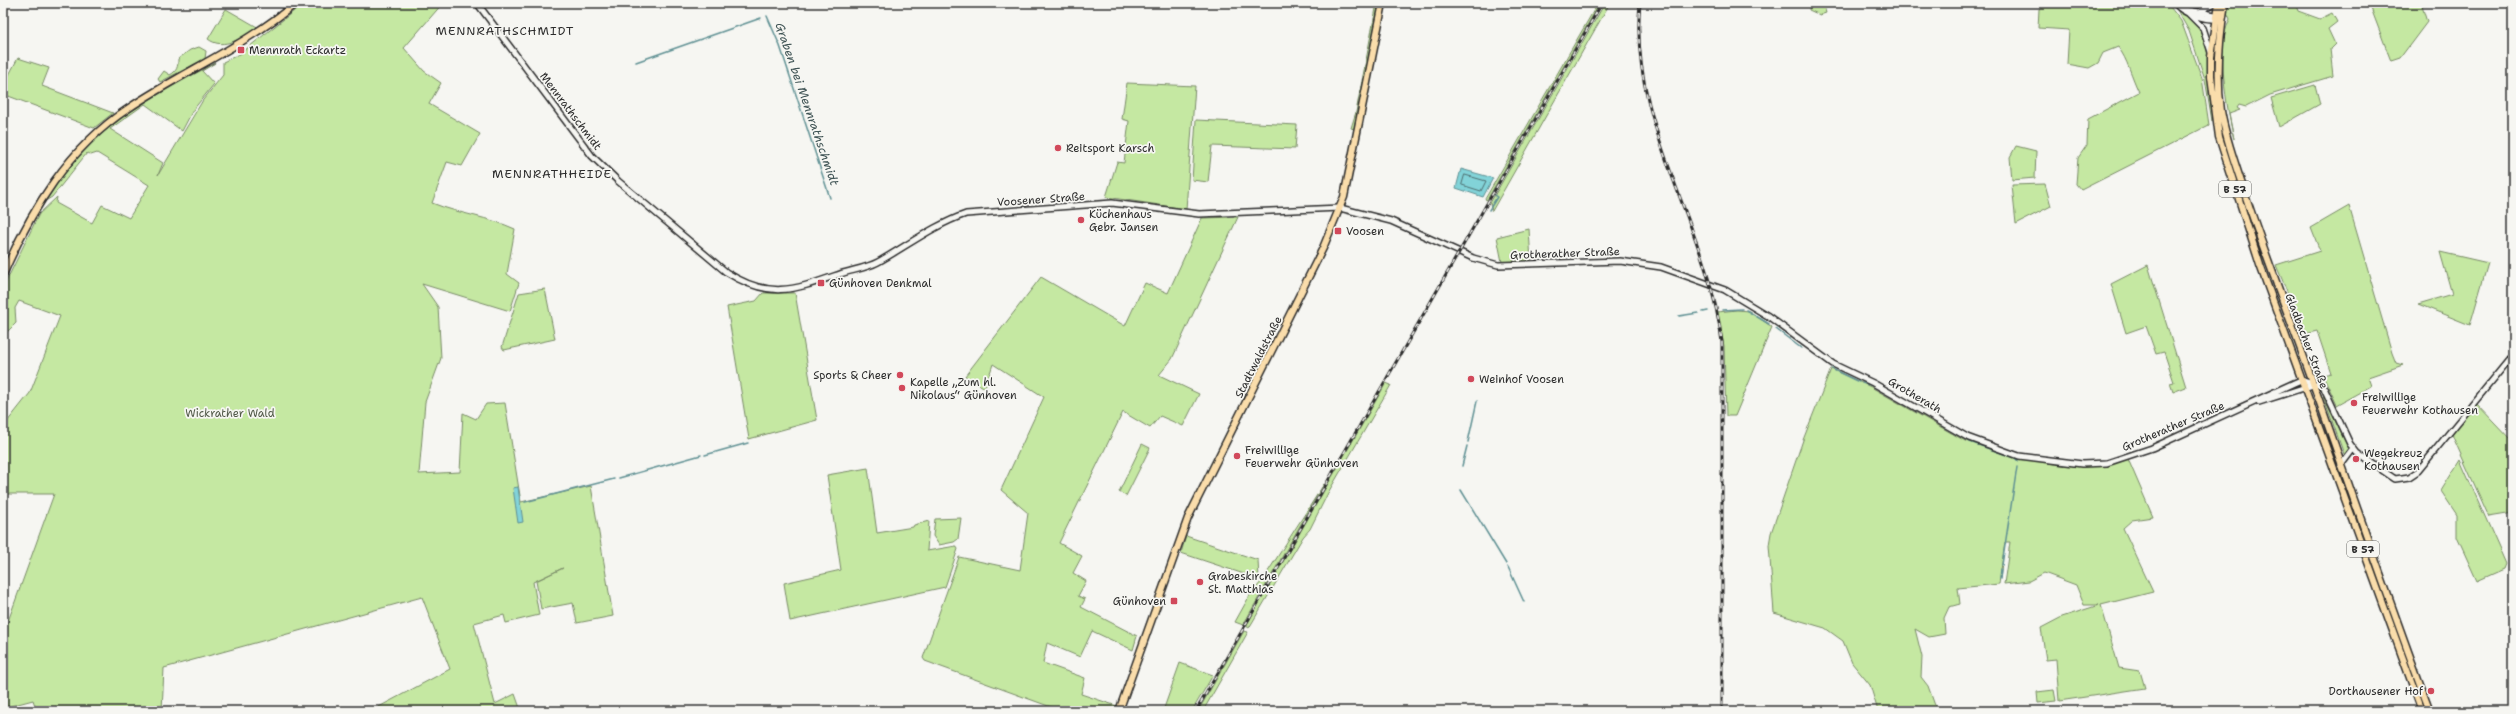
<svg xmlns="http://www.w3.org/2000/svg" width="2516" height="714" font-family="'Shantell Sans',sans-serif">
<rect width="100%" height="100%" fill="#f6f6f2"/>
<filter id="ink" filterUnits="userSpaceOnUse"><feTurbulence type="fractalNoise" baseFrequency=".025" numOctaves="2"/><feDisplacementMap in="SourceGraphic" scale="8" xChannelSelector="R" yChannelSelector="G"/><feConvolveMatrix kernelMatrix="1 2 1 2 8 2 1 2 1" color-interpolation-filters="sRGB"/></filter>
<g filter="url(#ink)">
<path fill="#c5e8a2" stroke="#788a66" d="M304,3h139l-39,45 20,23 17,12 -12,21 51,30 -18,32 -15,-4 -15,41c27,11 57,14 83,26l-8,45 12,9 -9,28 -88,-27 16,23 3,51 -16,44 -6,72 41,-2 3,-59 13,6 10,-15 19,-1 16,99 70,-16 22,130 -36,7 -4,-20 -32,6 -5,-28 27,-13 -30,14 6,33 -33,8 -2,-8 -30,8 21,81 20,-10 6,17h-145l-1,-2 75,-40 -28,-72 -258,71 -2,43h-125l-4,-11 -30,8v-73l51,-141h-51v-67l27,-34 30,-77 -41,-15 -4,7 1,15 -13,13v-48l36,-74 18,-17 -1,6 36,20 10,-18 27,13 20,-33 -52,-32 -6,2 -4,-2 -35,44 -10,6c45,-72 102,-102 173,-140l-13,8 12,13 -21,26 -11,21 -37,-27 -35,25 53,34 -5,12 45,-75 20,-25v-13l17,-8z
M1377,3h3l-26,126 -3,-1 5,-16z
M1598,3h2l-113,197 -2,-1z
M1605,3h5l-118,208 -2,-8z
M1810,3h13l3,10 -6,2 -11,-5z
M2049,3h118l14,18 21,57 7,47 -128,65 -5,-6 2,-26 9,-13 1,-26 51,-27c-8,-16 -11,-32 -21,-45l-15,6 -5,10 -9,5 -22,-4 2,-34 -31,-2 1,-19z
M2227,3h68l3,8 22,8 12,-6 5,9 -9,7 7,15 -5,5 3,27 -63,19 -24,12 -7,-2 -2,3 3,2 -11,4 5,25c-7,-30 -19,-94 -4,-120l-4,-9z
M2369,3h52l6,19 -27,36 -9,3z
M226,9l33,19c-15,9 -36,23 -51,11z
M2177,10c37,21 30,47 32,84 1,8 5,20 3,27l-7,-42 -16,-48z
M199,47l7,4 -1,8 -45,23 -2,-3 6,-8 6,4c7,-4 8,-8 8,-16l12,-9z
M18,58l31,10 -7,18 71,27 -19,15 -91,-34v-8z
M1127,83l68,3 -9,123 -80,-12 11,-35 7,1 5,-42 -7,-2z
M2315,85l5,19 -41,23 -8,-29z
M1196,120l101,5 -2,24 -83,-3 -4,36 -16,-2z
M2016,146l20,5 -1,27 -23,2 -2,-23z
M2045,184l6,22 -35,18 -4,-39z
M2349,206l43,147 4,10 7,2 -35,12 3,9 -34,19 -14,-30 8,-2 -14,-42 -12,3 -29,-69 44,-14 -9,-23z
M1238,217l-66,142 -13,16 40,19 -16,32 -23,-10 -10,12 -27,-16 -64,131 23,13 -9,17 13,8 -8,15 7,3 -4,8 56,29 -4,14 -41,-19 -12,26 -33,-14 -4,20 42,15 -4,16 36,12 -2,5h-53l-137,-50 -2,-3 36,-101 61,13 8,-57 -27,-23 43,-93 -51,-33 -8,24 -20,-12 76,-99 84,49 20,-43 23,10 34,-75z
M1529,229l2,33h-29l-5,-25z
M2440,252l48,11 -18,62 -52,-21 34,-10z
M2148,265l38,122 -13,5 -3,-9 4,-1 -10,-30 -8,2 -10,-28 -20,7 -15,-49z
M545,289l10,50 -51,11 -2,-3 17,-54z
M763,293h32l22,127 -68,19 -22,-132 29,-6z
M1737,310l12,1 23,16 -37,89h-9l-2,-70 -7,-34z
M1831,369l40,18 96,55 1,-2c51,19 107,36 160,19l25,58 -21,3 -9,8 30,64 -52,13 18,63 21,3 5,17 -86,13 -3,-42 -10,1 -5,-32 21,-11 37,-12h-15l-8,-20 -32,-12 -15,8 -25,3 6,-42h-5l-6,42 -41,4 2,16 -11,3 -5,11 1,16 -16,3 -14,-8 7,28 -1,20 7,9 9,25h-59l-8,-26 -18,-22 -9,-22 -18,-13 -51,-15 -5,-68 2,-12 32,-93z
M1386,383l5,2 -62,106 -19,38 -7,8 -54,91 -3,-2z
M2323,396l26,53 -4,6 -1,-1z
M2476,403l37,39v71l-24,4 -36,-80 -1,-6z
M1142,444l8,4 -24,48 -7,-4z
M2460,460l46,104 -2,5 -27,12 -20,-44v-22l-16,-24z
M868,468l9,65 36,-6 1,-2 15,-4 -2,30 29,-5 2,3 -13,38 -155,34 -6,-38 57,-13 -14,-95z
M1324,484l-81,141 -8,-3 15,-27 12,-14z
M961,518l-3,21 -4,3 -15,3 -6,-9 2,-17z
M1186,536l72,24 1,19 -78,-26z
M1244,631l4,1 -45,79h-5z
M1180,663l33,12 -21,36h-29z
M2054,690l2,11 -18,2 -1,-11z"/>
<path fill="#82d3d8" stroke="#5f9093" d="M1461,169l32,9 -10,19 -27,-9z
M518,487l5,35 -5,1 -5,-35z"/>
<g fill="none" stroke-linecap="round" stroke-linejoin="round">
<path stroke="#4e6e70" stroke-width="1" d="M1465,175l21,6 -5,10 -19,-6z"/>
<path stroke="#5f9093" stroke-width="1.5" d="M767,16l13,30 50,152
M636,62l125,-44
M1489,210l8,-13 -3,-2
M1722,310l20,-1
M1746,310l23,14
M1703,312l5,-1
M1679,316l19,-3
M1776,329l25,19
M1832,369l27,13
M1862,383l12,3
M1890,396l9,5
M1902,403l13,7
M1947,428l23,14 45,16 3,3
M1468,442l9,-41
M705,455l43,-12
M1462,466l5,-20
M619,478l82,-23
M1461,490l45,74
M525,502l89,-23
M2002,565l15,-98
M1508,567l16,35
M2000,579l1,-10"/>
<g stroke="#2b2b2b" stroke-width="8">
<path id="minor" d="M477,3l115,153 26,25 108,91c44,28 68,18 114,2 12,-4 27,-6 38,-12 29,-16 56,-37 88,-48l146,-11 87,11 141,-6 51,13 82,37 25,7 122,-4 41,6 64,23 43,26 65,48 40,19 94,54 52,19 63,8 25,-1 45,-15 142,-65 7,-3 12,4
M2175,3c9,12 30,17 44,16
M2179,5l10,5 31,6
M2202,10l13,-7
M2188,13l15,15 8,24
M2259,402l60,-19 5,5 26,56 7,9 38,26 14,-2 9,-6 95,-116
M2341,465l12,-16"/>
</g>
<g stroke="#2b2b2b" stroke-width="9">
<path id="major" d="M2219,3l-8,54v19l8,61 41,128 162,446
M2225,3c-6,36 -9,72 -4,108 5,30 16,57 25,86 21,63 45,124 67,186 39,110 76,219 117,328
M3,275c28,-65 65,-127 126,-167 55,-37 116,-62 167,-105
M1119,711l69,-193 135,-270 21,-51 39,-194"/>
</g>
<use href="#minor" stroke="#f6f6f2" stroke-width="5"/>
<use href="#major" stroke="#faddab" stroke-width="6"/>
<g stroke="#2b2b2b" stroke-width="3">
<path id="rail" d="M1640,3c-12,120 68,223 82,339v369
M1196,711l406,-708"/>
</g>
<use href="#rail" stroke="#f6f6f2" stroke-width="1.5" stroke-dasharray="4.5" stroke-linecap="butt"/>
</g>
</g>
<g fill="#d1495b" stroke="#f6f6f2" stroke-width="1.5">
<rect x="237" y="46" width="8" height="8" rx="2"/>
<circle cx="1058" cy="148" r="4"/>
<circle cx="1081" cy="220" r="4"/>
<rect x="1334" y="227" width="8" height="8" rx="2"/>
<rect x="817" y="279" width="8" height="8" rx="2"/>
<circle cx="900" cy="375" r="4"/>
<circle cx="1471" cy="379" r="4"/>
<circle cx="902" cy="388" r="4"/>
<circle cx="2354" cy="403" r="4"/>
<circle cx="1237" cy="456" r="4"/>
<circle cx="2356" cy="459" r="4"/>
<circle cx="1200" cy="582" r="4"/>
<rect x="1170" y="597" width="8" height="8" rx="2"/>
<circle cx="2431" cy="691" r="4"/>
</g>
<g text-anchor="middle" stroke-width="3.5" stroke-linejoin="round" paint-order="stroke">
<g fill="#f6f6f2" stroke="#686867" stroke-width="1">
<rect x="2219" y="181" width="32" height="16" rx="3"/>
<rect x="2347" y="541" width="32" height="16" rx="3"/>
</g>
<g font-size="10" font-weight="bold" fill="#2b2b2b">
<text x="2235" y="193">B 57</text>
<text x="2363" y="553">B 57</text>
</g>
<g font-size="11" fill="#2b2b2b" stroke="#f6f6f2" text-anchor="start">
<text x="249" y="54">Mennrath Eckartz</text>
<text x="1066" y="152">Reitsport Karsch</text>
<text x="1089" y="218">Küchenhaus<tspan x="1089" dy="13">Gebr. Jansen</tspan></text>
<text x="1346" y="235">Voosen</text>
<text x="829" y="287">Günhoven Denkmal</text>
<text x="892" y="379" text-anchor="end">Sports &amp; Cheer</text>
<text x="1479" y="383">Weinhof Voosen</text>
<text x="910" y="386">Kapelle „Zum hl.<tspan x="910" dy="13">Nikolaus“ Günhoven</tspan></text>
<text x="2362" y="401">Freiwillige<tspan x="2362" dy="13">Feuerwehr Kothausen</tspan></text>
<text x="1245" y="454">Freiwillige<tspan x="1245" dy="13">Feuerwehr Günhoven</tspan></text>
<text x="2364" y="457">Wegekreuz<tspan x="2364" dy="13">Kothausen</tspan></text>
<text x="1208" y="580">Grabeskirche<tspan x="1208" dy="13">St. Matthias</tspan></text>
<text x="1166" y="605" text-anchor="end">Günhoven</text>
<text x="2423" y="695" text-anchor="end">Dorthausener Hof</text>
</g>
<g font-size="11" fill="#2b2b2b" stroke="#f6f6f2">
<text transform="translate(571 111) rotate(53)" y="4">Mennrathschmidt</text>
<text transform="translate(1041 199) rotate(-4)" y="4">Voosener Straße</text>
<text transform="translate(1565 253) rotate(-2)" y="4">Grotherather Straße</text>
<text transform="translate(2307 341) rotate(69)" y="4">Gladbacher Straße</text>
<text transform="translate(1258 357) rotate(-63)" y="4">Stadtwaldstraße</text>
<text transform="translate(1915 395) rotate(30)" y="4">Grotherath</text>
<text transform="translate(2173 426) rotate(-23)" y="4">Grotherather Straße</text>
</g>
<g font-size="11" fill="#525a49" stroke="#f6f6f2">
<text x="230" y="417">Wickrather Wald</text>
</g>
<g font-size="12" letter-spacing="1" fill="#2b2b2b" stroke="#f6f6f2">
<text x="505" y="35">MENNRATHSCHMIDT</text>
<text x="552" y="178">MENNRATHHEIDE</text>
</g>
<g font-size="12" font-style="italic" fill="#415556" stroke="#f6f6f2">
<text transform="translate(807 104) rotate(71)" y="4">Graben bei Mennrathschmidt</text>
</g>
</g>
<rect width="2516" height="714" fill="none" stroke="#f6f6f2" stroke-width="16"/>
<rect x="8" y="8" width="2500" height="698" fill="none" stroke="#2b2b2b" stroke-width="1.5" filter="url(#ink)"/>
</svg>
